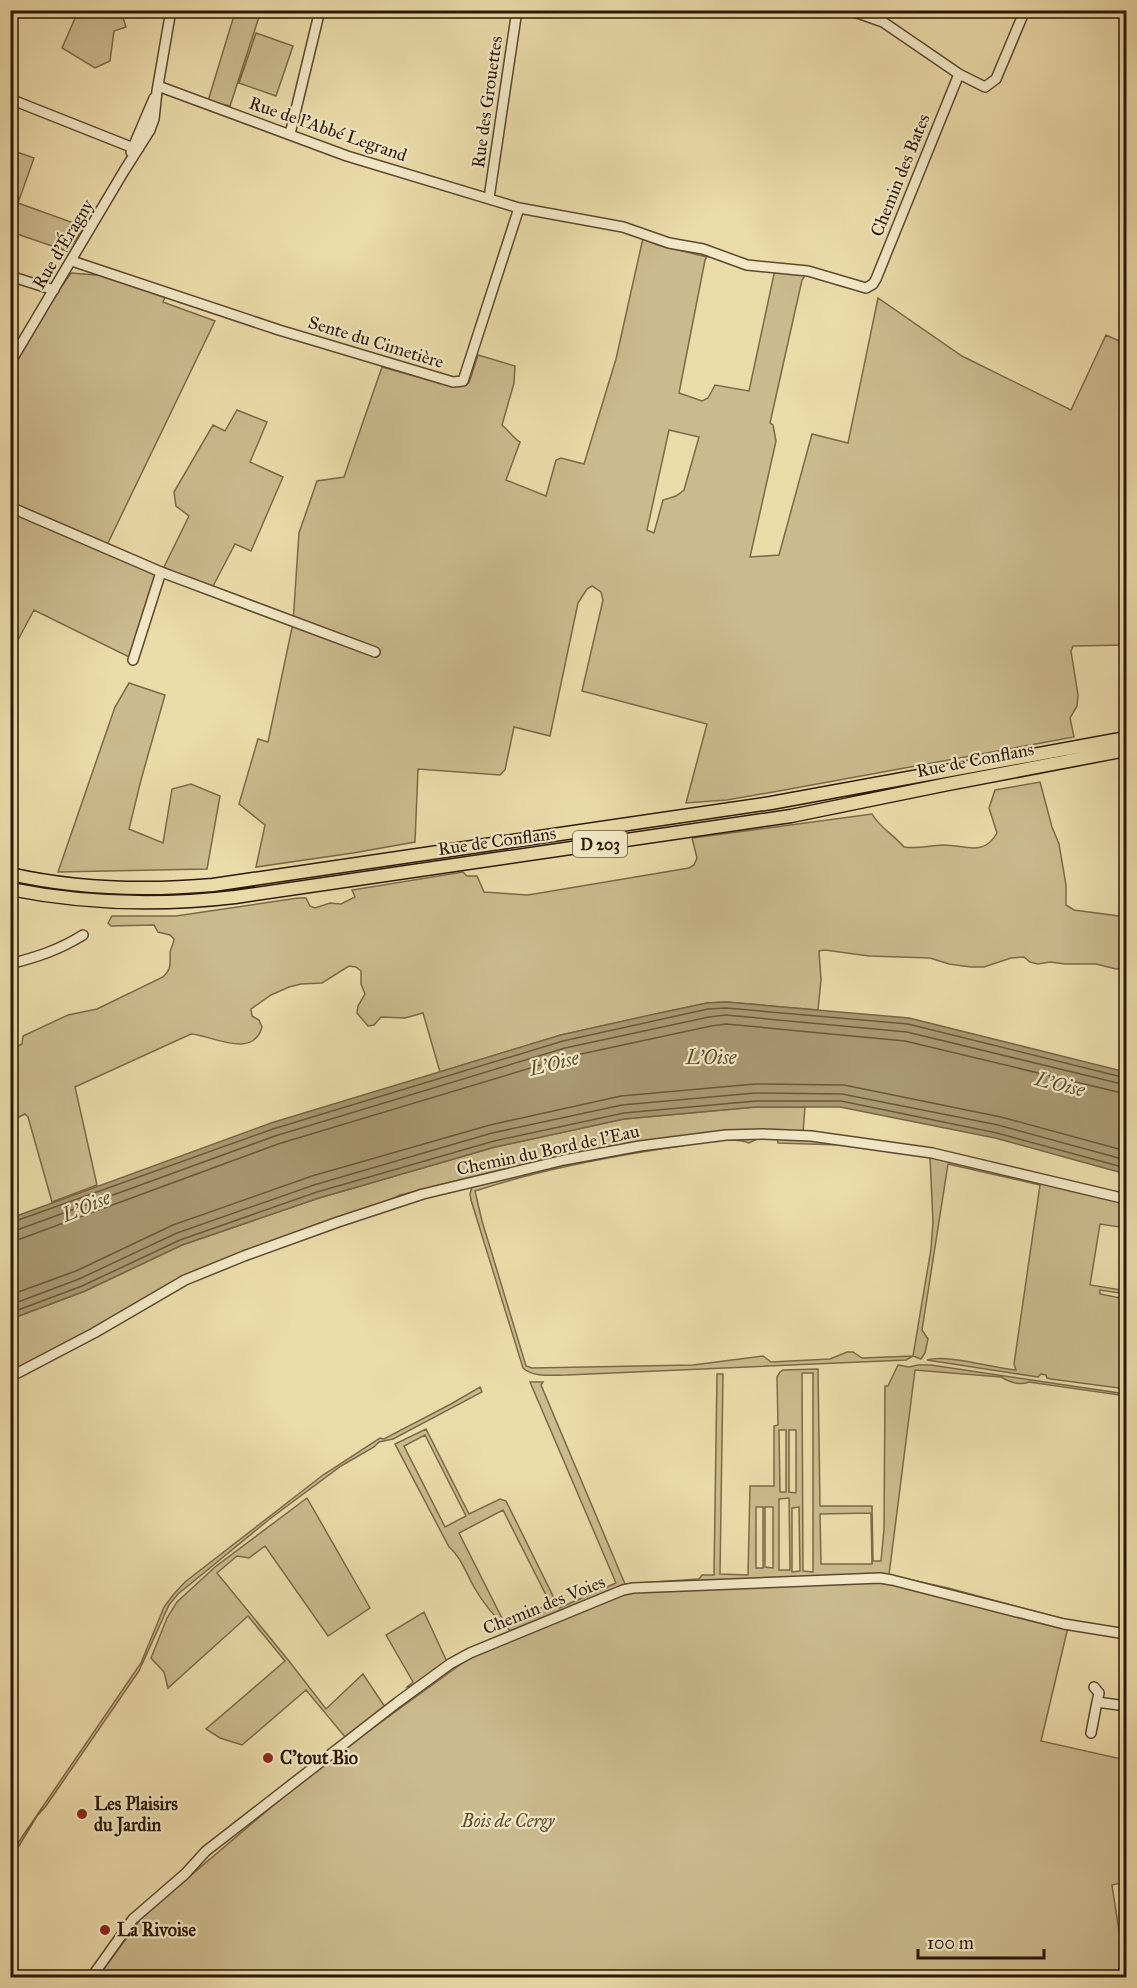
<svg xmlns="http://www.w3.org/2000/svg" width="1137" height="1988" font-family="'IM FELL Great Primer',serif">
<rect width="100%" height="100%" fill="#ebdba9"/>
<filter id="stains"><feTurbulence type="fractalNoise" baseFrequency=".00333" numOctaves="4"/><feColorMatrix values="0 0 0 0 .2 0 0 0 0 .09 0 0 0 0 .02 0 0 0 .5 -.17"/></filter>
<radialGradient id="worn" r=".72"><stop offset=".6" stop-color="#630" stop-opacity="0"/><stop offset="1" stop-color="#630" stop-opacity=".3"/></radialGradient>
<path fill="#cbba8d" stroke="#7c6848" stroke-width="1.5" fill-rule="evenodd" d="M70,11h51l5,16 -12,4 -4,30 -15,7 -33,-20 14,-32z
M235,12l24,5 -29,89 -22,-5z
M256,33l37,13 -17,50 -37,-13z
M11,150l23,8 -16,45 67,24 -18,24 -56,-19z
M643,238l15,7 49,12 -2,3 -26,133 23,8 6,-3 7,-13 34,6 25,-117 4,-4 28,4 -4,6 -32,143 3,2 3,16 -26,116 29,-2 33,-121 36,9 30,-145 84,58 109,54 35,-75 20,9v301l-53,1 -2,5 7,44 -1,11 -7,12 4,19 -284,52 -63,11 -41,3 21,-79 -125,-33 21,-91 -2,-8 -9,-6 -5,3 -9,14 -28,133 -36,-9 -9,43 -5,5 -82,-6 -3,73 -62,11 -97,14 9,-42 -26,-21 19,-65 10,3 25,-119 6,-90 18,-52 27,-4 38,-110 72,20 15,-4 9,-28 37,11 -1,17 -12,42c7,6 11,13 18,17l-14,38 40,16 10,-36 5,-2 23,6 32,-105zM669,430l30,7 -15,53 -8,6 -13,4 -9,33 -7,-3z
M71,273l38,3 13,4 1,3 24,5 1,3 18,4 -3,7 52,19 -107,222 5,7 46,23 -30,84 -95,-47 -23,43v-294z
M237,410l30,12 -17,40 33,15 -32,74 -16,-7 -25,48 -46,-25 25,-51 -13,-10 -2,-14 39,-67 12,6z
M129,683l36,12 -24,85 -12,49 34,14 9,-54 19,-5 29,12 -13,73 -149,3 57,-165z
M1040,782l12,45 7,17 7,41v20l8,5 52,7v51l-10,1 -20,-5h-31l-15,-2 -12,2 -8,-2 -6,-5 -13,1 -27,9h-13l-22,-3 -19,-6 -61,-2 -44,-6 -6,1 2,29 -3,30 -92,-8 -19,1 -146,32 -121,37 -17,-59 -18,5 -24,-1 -7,8 -6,1 -11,-13 1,-7 7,-12 -4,-10v-13l-5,-4 -7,-1 -27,17 -21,1 -12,3 -18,8 -20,14 1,7 7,4 3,7c-9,33 -51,8 -71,7l-116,53 22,98 -45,17 -24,-85 -3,-3 -14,7v-71l11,-6 1,-8 45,-21 29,-6 66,-32c9,-9 7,-13 7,-24 0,-4 4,-9 4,-14l-4,-4 -12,-3 -4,-7 -43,1 -3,-3 4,-7h64l122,-18h8l4,8 5,2 15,-5 11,1 14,-7 -3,-7 111,-18 4,4h10l7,16 44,3 161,-27 5,-3 3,-7 -5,-20 180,-24c8,14 22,21 32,33 14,2 24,-1 38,-2 22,-1 41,13 55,-12l-8,-25 6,-18z
M756,1107h49l-2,25h-72l-263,47 -68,16 -22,11 -133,47 -234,121v-55l74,-28 97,-46 137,-47 176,-51 129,-28z
M780,1136l164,22 182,45v25l-26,-4 -10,61 31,5 5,-33v37l-26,-4v4l26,5v90l-75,-10 -4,-1 -1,-3 -5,-1 -3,3 -111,-17c20,-6 66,8 89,10l-2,-6 26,-179 -92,-21 -26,166 6,9 -3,14 -4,6 -8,-3 -7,4 -339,15c-15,0 -33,3 -44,-7l-52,-168 -1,-6 2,-7 64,-19 168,-28zM759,1138h18l1,5 63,2 89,12 3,65 -2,27 -18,107 -51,2 -9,-6h-6l-17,7 -59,3 -8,-6 -70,9 -161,3 -6,-2 -44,-145 -7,-30c67,-22 136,-35 206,-45 19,-3 51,-10 68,-3z
M898,1365l11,2 9,-2h13l195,29v2l-97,-14c-10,4 -19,0 -28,-5l-86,-7 -26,205 59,13 123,33 55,8v3l-57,-9 -28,118 85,19v122l-14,3 14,92 -1029,1 46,-62 172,-146 153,-111 159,-73 -114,47c-16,-13 -29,-28 -39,-46 -8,-14 -13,-30 -25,-40l-54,-103 31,-15 43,85 31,-15 6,2 53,107 57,-25 -86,-201h13l-2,3 84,199 74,-5 3,-4h12l3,-201h6l-3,200 28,1 2,-89h24v-60l4,-1 -1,-48 3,-5 3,-2 35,-1 2,137h52l1,55h8l3,-32 1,-143h3zM802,1373h11v199l-10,-1zM779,1430h7v62h-6zM789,1430h7v63l-7,-1zM425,1435l41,81 -21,11 -41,-81zM789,1498l1,72h-11v-71zM756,1507h7v61h-7zM765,1507h8v61l-8,-1zM799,1507l1,64 -8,1v-64zM503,1510l47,93 -44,23 -47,-93zM871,1513l1,51h-51l-1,-50z
M480,1387l2,5 -89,47 -14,3 -5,5 -33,19 -70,52 -93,76 -9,11 -30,66 -93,135 -9,10 -26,43v-6l130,-190 23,-56 9,-12 12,-13 138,-107 57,-37 4,1 67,-35z
M307,1498l63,110 -42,28 -63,-90 -16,12 -12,-2 -20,17 72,88 37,48 37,-35 22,33 -39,31 -40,-48 -64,55 -22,-7 -14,-9 79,-68 -37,-45 -80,72 -4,-16 -13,-14 16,-40 10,-16 38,-35z
M424,1612l24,52 -35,23h-6l6,-5 -27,-47z"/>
<path fill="#aa9871" stroke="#786445" stroke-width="1.5" d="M726,1002l183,16 217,54v102l-131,-36 -155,-31h-84l-132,12 -129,28 -176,51 -137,47 -97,46 -74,28v-101l260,-95 290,-88 89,-20 57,-12z"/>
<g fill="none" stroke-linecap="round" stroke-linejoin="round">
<path stroke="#6b583a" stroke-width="1.5" d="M10,1223l263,-94 290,-88 145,-32 18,-1 182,16 218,54
M10,1231l7,-1 258,-94 290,-88 144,-31 17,-2 181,17 219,53
M10,1240l10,-1 258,-95 289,-87 144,-31 15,-2 179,17 221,53
M10,1295l66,-24 97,-46 139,-49 178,-51 131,-29 134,-12 89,1 157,32 125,34
M10,1305l69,-26 98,-46 137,-48 178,-52 130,-28 133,-12 87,1 156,31 128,35
M10,1313l72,-27 98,-46 137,-48 177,-51 130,-28 132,-12h85l156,32 129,35"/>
<g stroke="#5c482d" stroke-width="12">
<path id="minor" d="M849,10l34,12 76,52 26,13 11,-8 29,-69
M158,86l189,70 172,52 104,19 46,16 34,6 44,16 61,6 58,17 7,-4 3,-5 83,-205
M10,99l121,48 8,1
M290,134l30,-124
M131,152l23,-54
M489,198l28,-188
M72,261l207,69 174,52 10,-1 56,-173
M10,276l44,14
M10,363l114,-192 26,-41 4,-11 3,-28 14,-81
M10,507l151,65 214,80
M133,660l28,-88
M10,964c27,-7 49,-14 73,-29
M10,1377l84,-44 91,-53 59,-24 94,-34 85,-28 141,-34 76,-14 86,-11 37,-1 48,2 121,17 194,46
M1094,1687l5,6 -2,9
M1091,1733l6,-31 29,4
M91,1978l42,-59 52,-45 21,-23 192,-149 52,-38 20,-11 153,-63 10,-2 247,-10 12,2 172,44 62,10"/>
</g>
<g stroke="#2c1704" stroke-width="15">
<path id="major" d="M10,874c67,15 135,17 203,11l558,-82 355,-65
M10,889c75,15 149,17 225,8l556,-81 157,-32 178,-34"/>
</g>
<use href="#minor" stroke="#f2e8c7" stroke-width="9"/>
<use href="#major" stroke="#ebdba9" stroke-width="12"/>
</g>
<g fill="#8f2418" stroke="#f2e8c7" stroke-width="2">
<circle cx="268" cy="1758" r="6"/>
<circle cx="82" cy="1814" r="6"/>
<circle cx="105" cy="1930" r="6"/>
</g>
<g text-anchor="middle" stroke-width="4.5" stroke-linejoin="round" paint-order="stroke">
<rect fill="#f2e8c7" stroke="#67563e" stroke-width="1.5" x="573" y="831" width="54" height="26" rx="4.5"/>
<g font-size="16" font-weight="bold" fill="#2c1704">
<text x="600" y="850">D 203</text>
</g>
<g font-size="18" fill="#2c1704" stroke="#f2e8c7">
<text transform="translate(487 102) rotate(-82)" y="6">Rue des Grouettes</text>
<text transform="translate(328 129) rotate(19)" y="6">Rue de l'Abbé Legrand</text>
<text transform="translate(900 175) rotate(-68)" y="6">Chemin des Bates</text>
<text transform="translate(63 244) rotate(-59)" y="6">Rue d'Éragny</text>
<text transform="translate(376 342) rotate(17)" y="6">Sente du Cimetière</text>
<text transform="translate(975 760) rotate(-11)" y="6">Rue de Conflans</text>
<text transform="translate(497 841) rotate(-8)" y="6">Rue de Conflans</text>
<text transform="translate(548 1150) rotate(-12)" y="6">Chemin du Bord de l'Eau</text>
<text transform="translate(544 1605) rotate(-22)" y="6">Chemin des Voies</text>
</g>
<g font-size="18" font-weight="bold" fill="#2c1704" stroke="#f2e8c7" text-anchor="start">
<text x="280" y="1764">C'tout Bio</text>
<text x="94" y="1810">Les Plaisirs<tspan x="94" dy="21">du Jardin</tspan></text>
<text x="117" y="1936">La Rivoise</text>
</g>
<g font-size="18" font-style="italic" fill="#5c482d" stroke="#f2e8c7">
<text x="508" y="1827">Bois de Cergy</text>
</g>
<g font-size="20" font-style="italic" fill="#5e4b30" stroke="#f2e8c7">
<text x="711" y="1064">L’Oise</text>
<text transform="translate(554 1063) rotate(-14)" y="7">L'Oise</text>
<text transform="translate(1060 1084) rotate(14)" y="7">L'Oise</text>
<text transform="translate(86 1206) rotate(-23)" y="7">L'Oise</text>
</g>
</g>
<rect width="1137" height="1988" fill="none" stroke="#ebdba9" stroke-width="36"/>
<rect x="12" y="12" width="1113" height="1964" fill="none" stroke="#2c1704" stroke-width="3"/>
<rect x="18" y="18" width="1101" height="1952" fill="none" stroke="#2c1704" stroke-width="1.5"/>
<path d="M918 1949v9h126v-9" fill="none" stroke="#2c1704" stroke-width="3"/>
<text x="927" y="1949" font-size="18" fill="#2c1704" stroke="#f2e8c7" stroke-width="4.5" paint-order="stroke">100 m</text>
<rect width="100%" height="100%" filter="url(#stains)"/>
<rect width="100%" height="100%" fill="url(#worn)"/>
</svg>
